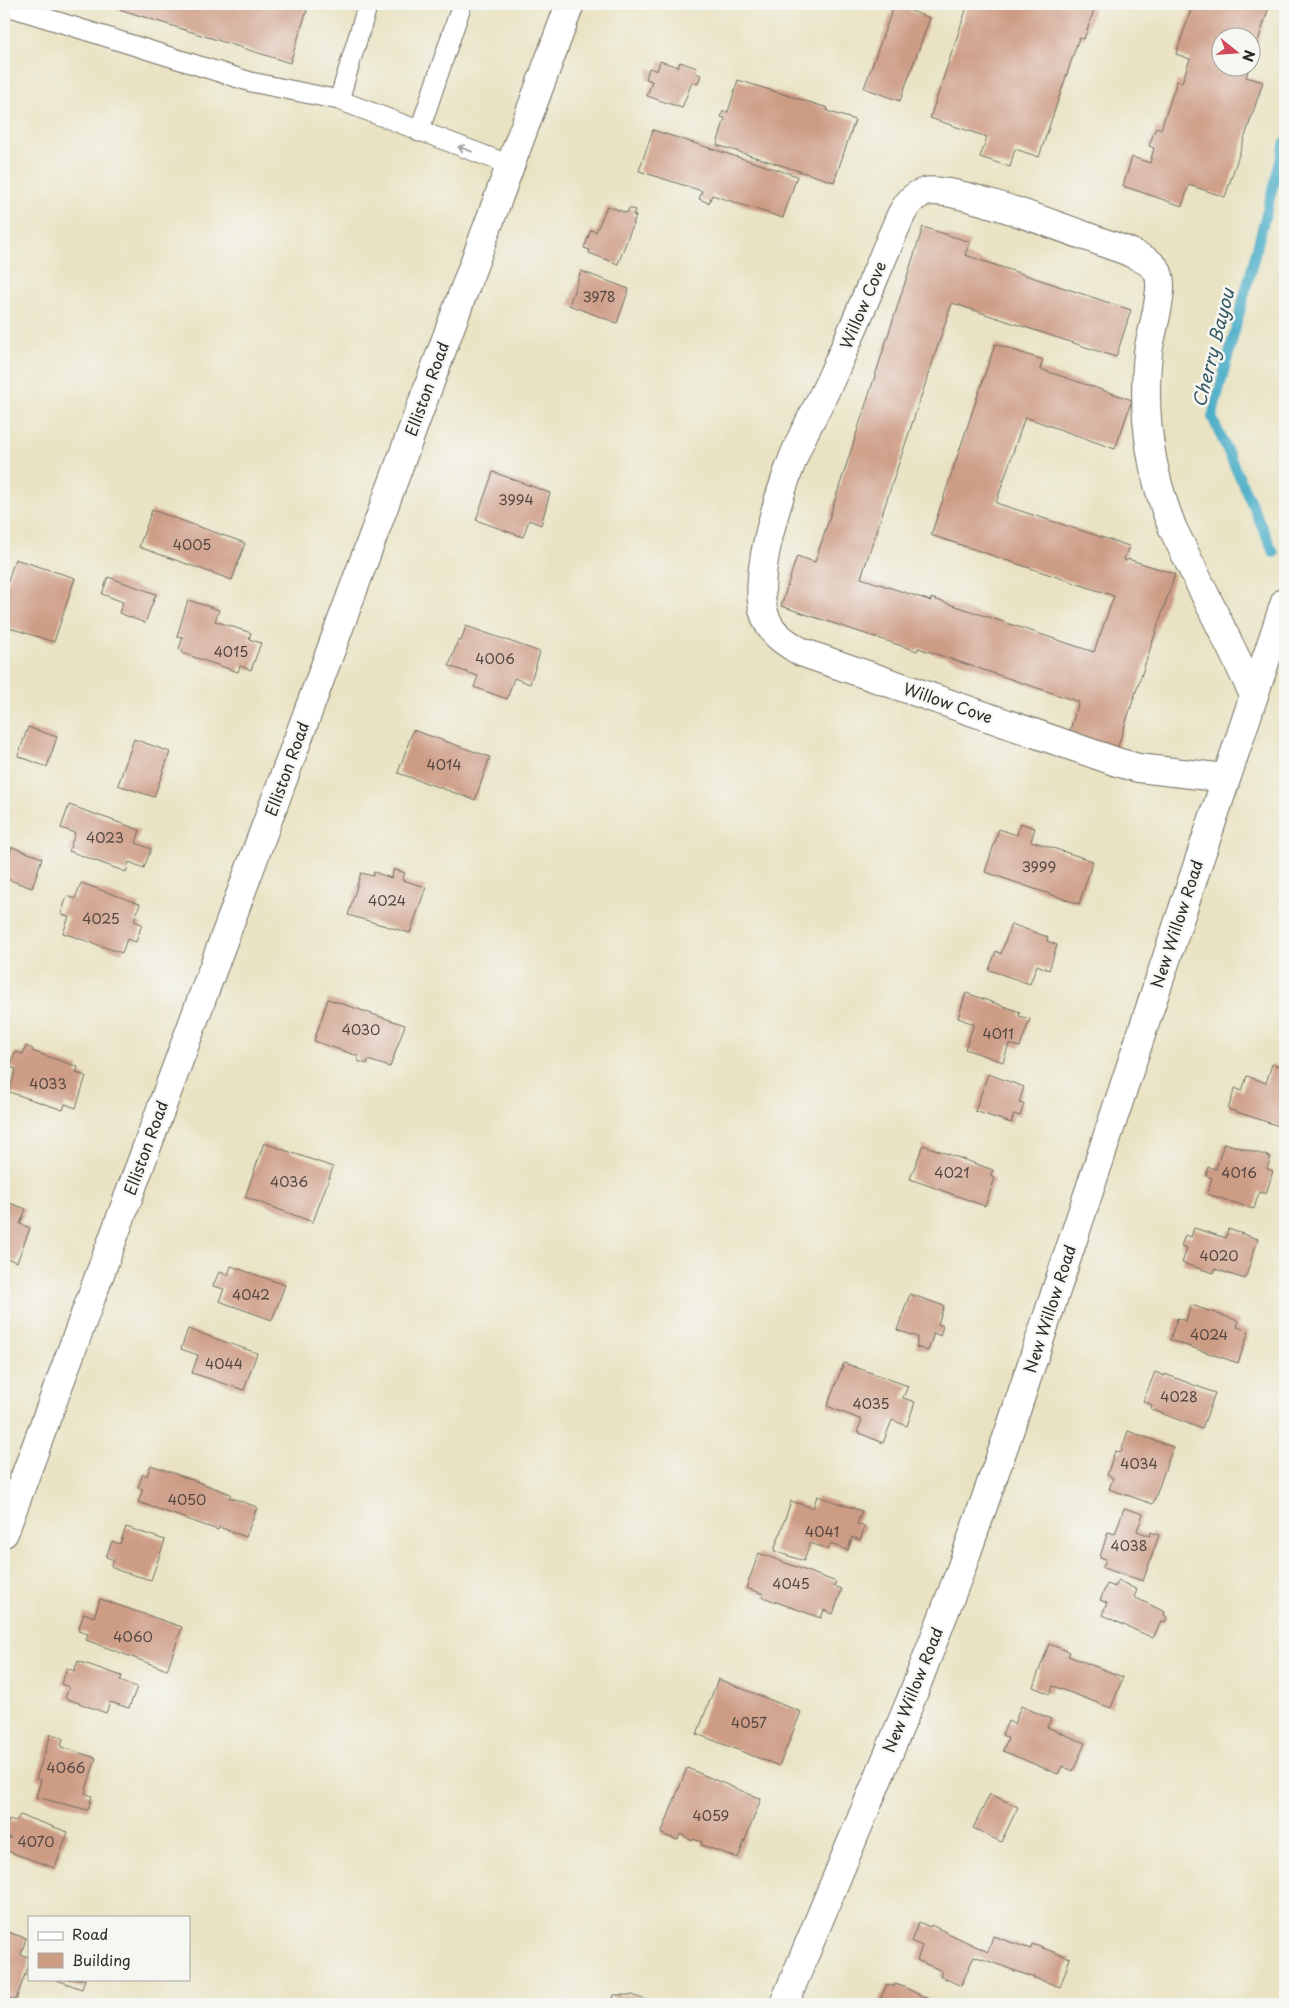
<svg xmlns="http://www.w3.org/2000/svg" width="1289" height="2008" font-family="'Playpen Sans',sans-serif">
<rect width="100%" height="100%" fill="#f6f6f2"/>
<filter id="ink" filterUnits="userSpaceOnUse"><feTurbulence type="fractalNoise" baseFrequency=".02" numOctaves="2"/><feDisplacementMap in="SourceGraphic" scale="10" xChannelSelector="R" yChannelSelector="G"/><feConvolveMatrix kernelMatrix="1 2 1 2 8 2 1 2 1" color-interpolation-filters="sRGB"/></filter>
<filter id="wash" filterUnits="userSpaceOnUse"><feTurbulence type="fractalNoise" baseFrequency=".0096" numOctaves="4" result="noise"/><feDisplacementMap in="SourceGraphic" scale="20" xChannelSelector="R" yChannelSelector="G"/><feGaussianBlur stdDeviation="1.12" result="paint"/><feColorMatrix in="noise" values="0 0 0 0 0 0 0 0 0 0 0 0 0 0 0 0 0 1.4 0 .05"/><feComposite in="paint" operator="in"/></filter>
<g filter="url(#wash)">
<rect width="100%" height="100%" fill="#e9e3c3"/>
<g fill="none" stroke-linecap="round" stroke-linejoin="round">
<path stroke="#48adc7" stroke-width="10" d="M1274,553l-62,-136 73,-275"/>
</g>
<g id="blocks">
<path fill="#cd9c85" d="M103,4h206l-19,59z
M968,4h128l-12,35 -5,-1 -40,119 -24,-8 -5,18 -30,-10 7,-20 -57,-19z
M1193,4h77l-18,56v-22h-30v30h27l-3,9 17,5 -38,115 -36,-12 -7,21 -59,-20 9,-29 18,6 4,-15 -5,-2 7,-19 5,2 16,-48 5,1 8,-23 -14,-5z
M894,5l36,13 -30,83 -36,-13z
M660,61l18,6 2,-5 17,6 -2,5 6,2 -3,9 -6,-2 -10,26 -35,-12 5,-15 -6,-2 3,-11 8,3z
M738,80l90,28 -1,3 28,9 -21,62 -117,-37 8,-27 -4,-1 2,-6 5,1z
M653,130l144,46 -14,42 -71,-23 -3,8 -10,-4 3,-8 -63,-20z
M607,206l20,7 2,-5 6,2 -2,5 3,1 -18,48 -29,-11 1,-3 -6,-2 7,-18 5,2z
M923,227l47,15 -5,13 166,55 -15,47 -164,-54 -91,275 70,23v-3l163,54 20,-56 -183,-61 64,-191 48,16 -3,9 92,31 -17,49 -90,-32 -29,86 133,43 -5,14 3,1 1,-2 47,15 -58,175 -48,-16 10,-31 -161,-54 -1,3 -136,-45 16,-50 18,6z
M581,271l48,18 -12,34 -48,-18z
M493,472l57,21 -9,32 -12,-5 -6,17 -47,-17z
M152,510l93,33 -13,37 -93,-33z
M15,559l60,19 -21,64 -50,-16v-32z
M108,577l48,17 -11,29 -26,-10 4,-11 -21,-8z
M188,600l31,10 -4,11 36,12 -2,6 12,4 -10,27 -11,-4 -2,6 -56,-19 1,-3 -4,-1 4,-12 -6,-1z
M466,626l74,26 -10,32 -16,-6 -7,21 -33,-12 4,-11 -29,-10 9,-26 3,1z
M28,727l29,10 -10,30 -29,-11z
M413,730l77,27 -15,43 -77,-27z
M134,739l36,13 -16,45 -36,-12z
M69,805l71,25 -4,13 15,6 -7,19 -15,-6 -3,10 -57,-21 6,-18 -14,-5z
M1020,823l15,5 -4,13 62,20 -14,43 -94,-32 14,-43 18,6z
M12,847l30,11 -10,30 -28,-10z
M394,869l11,4 -3,7 24,7 -16,46 -62,-18 13,-42 12,3 1,-4 17,6z
M81,883l59,21 -6,17 8,3 -6,18 -9,-3 -5,14 -59,-20 6,-16 -8,-3 6,-18 8,3z
M1011,924l37,13 -1,4 10,4 -8,25 -12,-5 -7,19 -41,-14 7,-19 5,3z
M966,993l54,19 -1,4 11,3 -10,28 -11,-3 -6,18 -38,-13 9,-25 -16,-6z
M328,999l77,26 -15,42 -22,-7 -1,4 -9,-3v-5l-44,-15z
M26,1046l7,3 -1,2 46,16 -2,6 10,3 -10,32 -11,-4 -2,6 -54,-18 7,-23 -6,-2 5,-15 8,2z
M1272,1064l13,4v60l-57,-19 7,-21 7,3 5,-15 19,7z
M988,1074l36,13 -5,16 5,1 -4,12 -6,-2 -3,9 -36,-12z
M264,1143l69,24 -20,55 -68,-25z
M1224,1143l47,14 -4,12 6,2 -7,23 -7,-2 -5,17 -47,-15 5,-16 -6,-2 2,-9 8,2z
M923,1145l70,25 -3,6 5,2 -10,28 -75,-27z
M4,1201l22,8 -6,15 10,4 -13,34 -11,-4 -2,6z
M1194,1228l32,10 2,-9 30,10 -13,40 -30,-10 -1,4 -32,-10 5,-15 -6,-2 4,-11 6,2z
M231,1266l54,19 -13,35 -53,-19 5,-12 -11,-3 6,-14 9,3z
M910,1294l34,12 -6,18 5,2 -3,10 -6,-3 -6,18 -12,-4 2,-10 -21,-7z
M1191,1305l48,16 -2,6 12,4 -11,32 -68,-23 7,-22 9,3z
M188,1329l69,24 -13,37 -52,-17 6,-18 -17,-6z
M844,1363l64,23 -5,12 12,4 -8,24 -15,-6 -9,23 -26,-11 5,-12 -35,-14z
M1155,1372l10,4v-2l50,19 -13,36 -51,-20 1,-4 -9,-4z
M1128,1431l45,16 -20,57 -44,-15 4,-11 -6,-3 8,-24 6,1z
M151,1465l80,29 -2,3 28,10 -11,30 -27,-10 -1,3 -80,-28 5,-13 -5,-1 5,-14 4,2z
M817,1496l45,15 -5,13 8,3 -5,13 -8,-3 -4,13 -18,-6 -2,5 -18,-6 -6,18 -30,-10 17,-50 22,7z
M1124,1508l19,6 -6,17 13,5 1,-4 8,3 -16,46 -40,-13 3,-9 -6,-2 8,-25 7,2z
M126,1527l39,13 -14,40 -31,-9 -9,-5 3,-6 -8,-3 6,-16 8,3z
M759,1553l77,29 -2,4 8,3 -9,25 -9,-4 -3,8 -58,-21 1,-3 -18,-6z
M1118,1580l19,10 -3,7 31,15 -1,3 3,2 -3,6 -3,-1 -8,16 -51,-23 5,-12 -7,-3 7,-16 8,3z
M100,1599l82,28 -15,43 -81,-30 2,-6 -10,-3 6,-18 10,4z
M1049,1644l21,8 -2,4 55,21 -12,31 -58,-22 -3,8 -17,-7z
M78,1661l44,15 -2,5 17,6 -8,21 -19,-6 -4,11 -41,-15 4,-11 -8,-3 6,-16 7,3z
M718,1679l83,33 -22,54 -82,-32z
M1021,1706l30,13 -4,8 38,16 -12,28 -11,-5 -4,8 -55,-23 5,-13 -6,-3 6,-14 6,3z
M51,1734l12,4 -2,9 35,11 -11,35 7,3 -4,14 -52,-13 5,-17 -5,-1z
M687,1768l74,31 -23,59 -37,-13 1,-3 -9,-3 -1,2 -12,-7 -2,6 -17,-6z
M990,1794l28,13 -17,35 -28,-14z
M20,1815l48,17 -13,36 -48,-17 1,-6h-2l2,-7h3l-7,-3 5,-15 6,2z
M919,1922l11,5 1,-2 57,27 5,-16 38,13 1,-5 38,14 -10,29 -86,-31 -13,30 -21,-10 2,-5 -25,-11 5,-14 -11,-5z
M4,1931l22,7 -5,17 8,2v5l-13,38 -12,-3z
M54,1979h31l-3,10z
M887,1984l7,3 1,-3 9,3 35,17h-61z
M614,1995h18l24,9h-45z"/>
</g>
</g>
<g filter="url(#ink)">
<use href="#blocks" fill-opacity="0" stroke="#6e6b60" stroke-width="1"/>
<g fill="none" stroke-linecap="round" stroke-linejoin="round">
<g stroke="#6e6b60" stroke-width="21">
<path id="lane" d="M4,5l247,77 88,18 171,65
M339,100l29,-96
M419,132l43,-128"/>
</g>
<g stroke="#6e6b60" stroke-width="30">
<path id="street" d="M1226,778l-88,-10 -21,-6 -316,-110c-16,-10 -29,-17 -36,-36 -15,-40 20,-144 39,-183 11,-22 23,-44 33,-68 22,-49 42,-100 64,-150 6,-11 11,-19 24,-23 30,-8 165,47 202,59 11,6 29,11 32,25 5,17 -8,57 -11,76 -6,60 2,121 25,177l81,166
M4,1533l566,-1529"/>
</g>
<g stroke="#6e6b60" stroke-width="30">
<path id="secondary" d="M784,2004l126,-302 51,-133 49,-140 275,-827"/>
</g>
<use href="#lane" stroke="#fff" stroke-width="19"/>
<use href="#street" stroke="#fff" stroke-width="28"/>
<use href="#secondary" stroke="#fff" stroke-width="28"/>
</g>
<defs><path id="oneway-shaft" d="M-6 0H5M1.5-3L5.5 0L1.5 3" fill="none" stroke-width="1.6" stroke-linecap="round" stroke-linejoin="round" transform="scale(1.25)"/></defs>
<use stroke="#a0a0a0" href="#oneway-shaft" transform="translate(465 149) rotate(-160)"/>
</g>
<g text-anchor="middle" stroke-width="5" stroke-linejoin="round" paint-order="stroke">
<g font-size="14" fill="#544742">
<text x="599" y="302">3978</text>
<text x="516" y="505">3994</text>
<text x="192" y="550">4005</text>
<text x="231" y="657">4015</text>
<text x="495" y="664">4006</text>
<text x="444" y="770">4014</text>
<text x="105" y="843">4023</text>
<text x="1039" y="872">3999</text>
<text x="387" y="906">4024</text>
<text x="101" y="924">4025</text>
<text x="361" y="1035">4030</text>
<text x="998" y="1039">4011</text>
<text x="48" y="1089">4033</text>
<text x="952" y="1178">4021</text>
<text x="1239" y="1178">4016</text>
<text x="289" y="1187">4036</text>
<text x="1219" y="1261">4020</text>
<text x="251" y="1300">4042</text>
<text x="1209" y="1340">4024</text>
<text x="224" y="1369">4044</text>
<text x="1179" y="1402">4028</text>
<text x="871" y="1409">4035</text>
<text x="1139" y="1469">4034</text>
<text x="187" y="1505">4050</text>
<text x="822" y="1537">4041</text>
<text x="1129" y="1551">4038</text>
<text x="791" y="1589">4045</text>
<text x="133" y="1642">4060</text>
<text x="749" y="1728">4057</text>
<text x="66" y="1773">4066</text>
<text x="711" y="1821">4059</text>
<text x="36" y="1847">4070</text>
</g>
<g font-size="16" fill="#2b2b2b" stroke="#f6f6f2">
<text transform="translate(863 305) rotate(-67)" y="6">Willow Cove</text>
<text transform="translate(427 389) rotate(-70)" y="6">Elliston Road</text>
<text transform="translate(948 703) rotate(19)" y="6">Willow Cove</text>
<text transform="translate(287 769) rotate(-70)" y="6">Elliston Road</text>
<text transform="translate(1177 924) rotate(-72)" y="6">New Willow Road</text>
<text transform="translate(146 1148) rotate(-70)" y="6">Elliston Road</text>
<text transform="translate(1050 1309) rotate(-72)" y="6">New Willow Road</text>
<text transform="translate(913 1690) rotate(-68)" y="6">New Willow Road</text>
</g>
<g font-size="18" font-style="italic" fill="#355862" stroke="#f6f6f2">
<text transform="translate(1214 348) rotate(-76)" y="6">Cherry Bayou</text>
</g>
</g>
<rect width="1289" height="2008" fill="none" stroke="#f6f6f2" stroke-width="20"/>
<rect x="28" y="1916" width="162" height="65" fill="#f6f6f2" stroke="#a5a5a2"/>
<rect x="38" y="1932" width="25" height="8" fill="#ffffff" stroke="#a5a5a2"/>
<text x="72" y="1940" font-size="15" fill="#2b2b2b">Road</text>
<rect x="38" y="1953" width="25" height="15" fill="#cd9c85" stroke="#a5a5a2"/>
<text x="72" y="1966" font-size="15" fill="#2b2b2b">Building</text>
<g transform="translate(1236 52) rotate(107)"><circle r="24" fill="#f6f6f2" stroke="#a5a5a2"/>
<path d="M0-4L9 19L0 12L-9 19Z" fill="#d1495b"/>
<text y="-8" font-size="14" font-weight="bold" text-anchor="middle" fill="#2b2b2b">N</text>
</g>
</svg>
